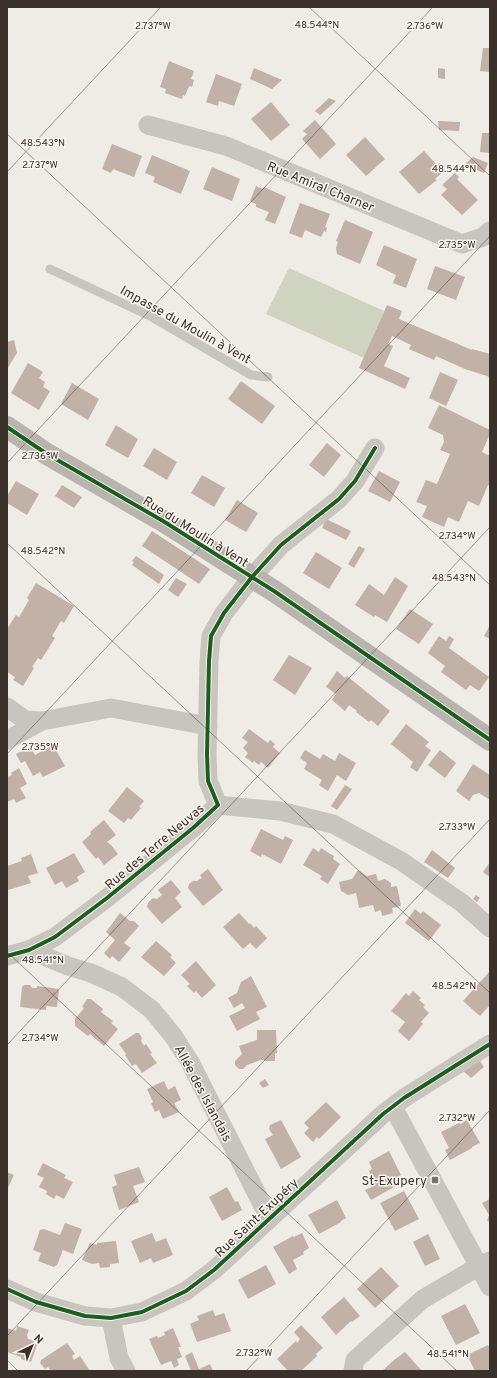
<svg xmlns="http://www.w3.org/2000/svg" width="497" height="1378" font-family="Overpass,sans-serif">
<rect width="100%" height="100%" fill="#efebe5"/>
<path fill="#cfd4c0" d="M289,268l95,43 -20,47 -98,-44z"/>
<path fill="#c2b1a7" d="M483,48h7v24l-10,-1z
M169,61l25,10 -3,8 3,1 -2,7 -3,-1 -4,10 -2,-1 -1,4 -17,-6 1,-4 -6,-2z
M254,68l28,12 -10,9 -22,-10z
M438,68l7,1v10l-7,-1z
M216,74l26,10 -8,22 -15,-5 -1,5 -12,-4z
M329,98l7,3 -16,14 -5,-4z
M271,102l19,23 -19,16 -20,-22z
M315,120l21,24 -16,15 -18,-20 5,-5 -4,-3z
M438,121l22,1 -1,9 -20,-1z
M482,133h8v20l-10,-1z
M365,137l20,22 -19,17 -20,-21z
M112,144l30,12 -8,21 -21,-8 -2,4 -9,-4z
M424,151l13,14 2,-2 6,7 -10,9 2,1 -18,14 -20,-22z
M152,155l38,16 -9,23 -28,-12 2,-5 -10,-4z
M473,157l15,6 -4,10 -20,-8z
M212,167l28,12 -8,22 -29,-12z
M455,173l4,4 -2,2 21,21 -16,15 -21,-20 6,-6 -5,-4z
M256,186l7,3 1,-2 22,10 -11,27 -10,-4 4,-8 -13,-5v-3l-6,-3z
M300,203l30,11 -5,13 2,1 -1,4 -2,-1 -3,6 -16,-7 -3,8 -13,-5z
M345,220l28,12 -13,32 -23,-10 -1,-6 2,-6 -2,-1z
M384,245l33,14 -11,29 -13,-5 3,-8 -20,-10z
M435,266l30,11 -9,23 -29,-11z
M387,305l15,6 -3,8 73,31v-1l18,5v23l-25,-8 -29,-13 -2,4 -25,-11 2,-4 -19,-9 -4,8 5,2 -9,20 26,12 -5,11 -46,-21z
M14,340l3,13 -10,16v-27z
M28,363l15,9 -4,6 6,4 -2,5 7,4 -11,19 -28,-17z
M440,372l18,8 -12,26 -17,-8z
M241,381l34,25 -13,18 -34,-25z
M72,383l27,16 -11,21 -27,-16z
M439,405l51,25v4l-8,18 8,4v30l-2,-1 -9,21 -11,-5 -9,21 -11,-5 -4,10 -22,-10 5,-11 -11,-4 10,-22 11,4 13,-30 -10,-4 4,-8 -1,-7 -15,-7z
M116,425l22,14 -10,19 -23,-13z
M327,443l14,12 -17,22 -15,-12z
M154,448l23,14 -10,18 -24,-14z
M379,471l21,11 -10,20 -22,-11z
M202,475l23,13 -11,19 -23,-14z
M16,481l23,13 -12,21 -20,-12v-7z
M62,485l20,12 -8,11 -19,-12z
M237,500l21,13 -12,19 -21,-12z
M326,519l25,12 -5,9 -24,-12z
M152,531l58,38 -11,15 -57,-38z
M359,546l6,3 -11,19 -6,-4z
M316,552l26,16 -13,21 -26,-16z
M136,556l28,19 -5,9 -27,-19 2,-3 -2,-1z
M395,577l13,9 -21,36 -12,-7 -1,2 -19,-12 14,-21 15,11z
M176,578l11,6 -9,13 -10,-7z
M36,583l38,23 -10,17 -3,-2 -9,15 3,2 -14,22 -3,-2 -6,9 2,1 -11,18 -10,-6 2,-3 -8,-5v-43l9,-14 3,2 10,-17 -2,-2z
M410,609l23,15 -14,20 -23,-15z
M490,625v14l-6,-3z
M439,636l7,5 3,-5 5,3 -5,9 40,29 -10,14 -9,-6 -4,5 -25,-18 4,-6 -17,-13z
M289,655l23,13 -17,27 -22,-15z
M337,671l8,7 2,-2 43,35 -12,15 -7,-6 -2,2 -13,-10 1,-1 -8,-6 -4,6 -13,-11 4,-6 -10,-7z
M406,724l23,18 -4,4 6,4 -14,22 -7,-5 3,-5 -22,-18z
M249,729l19,14 2,-3 5,4 -2,3 7,6 -12,15 -7,-6 -2,3 -5,-4 -1,2 -8,-6 3,-4 -5,-5 5,-6 -6,-4z
M53,745l12,21 -22,11 -3,-5 -7,4 -8,-15 -4,2 -5,-9 14,-7 5,8z
M305,750l15,9 3,-5 12,7 4,-8 17,10 -10,18 -9,-6 -9,16 -9,-6 3,-5 -18,-11 3,-6 -7,-5z
M440,750l16,13 -11,15 -17,-13z
M473,764l17,11v25l-11,-7 -6,2 -4,6 -13,-10z
M19,768l8,16 -7,4 6,10 -10,5 -2,-4 -7,3v-25l5,-2 -1,-2z
M345,785l7,4 -15,21 -6,-4z
M127,787l17,14 -5,6 2,1 -10,12 -3,-2 -4,5 -16,-12z
M104,820l12,15 -9,7 4,3 7,9 -14,11 -6,-8 -2,2 -14,-17 9,-8 -1,-2z
M261,829l22,11 2,-4 8,4 -12,24 -19,-10 -1,3 -11,-6z
M313,848l6,4 2,-4 13,8 -1,3 7,5 -12,20 -8,-5 2,-3 -19,-11z
M432,850l23,18 -7,10 -24,-16z
M74,853l11,19 -8,5 2,4 -13,7 -4,-7 -7,4 -9,-17z
M31,854l7,19 -10,3 3,7 -23,7 -1,-24 15,-5 -1,-3z
M490,862v15l-7,-5z
M208,869l15,21 -20,16 -15,-18 1,-4 4,-3h4l5,-3 -2,-3z
M358,870l9,6 9,-2 2,7 7,-2 6,4v4l6,-1 4,20 -9,2 1,5 -11,3 -1,-6 -6,2 -2,-7 -14,3 -3,-15 -8,2 -7,-4 -2,-9 13,-3z
M171,880l10,12 -6,6 7,9 -20,17 -15,-17 1,-4 5,-5 4,1 5,-4 -4,-5z
M476,895l4,3 -3,4 -4,-3z
M415,909l6,5 2,-3 18,14 -12,16 -24,-18z
M120,913l10,8h4l5,5 -15,17 7,5 -12,14 -7,-6 -2,3 -6,-6 11,-13 -9,-8z
M239,913l10,11 1,-1 4,5 2,-2 11,12 -11,11 -6,-6 -7,6 -20,-22z
M156,941l16,14 -2,2 6,6 -12,13 -23,-19z
M196,961l20,24 -14,13 -6,-7 -2,2 -7,-7 3,-2 -9,-9z
M490,971v34l-10,11 -17,-15z
M251,976l16,31 -11,5 4,7 -23,12 -8,-15 16,-8 -3,-5 -8,5 -6,-10 9,-5 4,-11z
M24,985h6l2,3h5v-2l22,3 -2,18 -11,-1v4l-26,-3 2,-20z
M413,991l8,7 -2,2 6,5 -2,2 6,6 -8,9 2,2 -14,17 -11,-10 7,-9 -14,-11 15,-18 3,3z
M87,999h4l12,10 -2,3 12,9 -2,2 7,6 -14,17 -14,-12 -2,2 -13,-10v-7l9,-11 -2,-1z
M257,1030h19l1,23h-2v8h-11v-1h-3l-14,5 -4,4h-4l-4,-4v-4l7,-7 -3,-8 18,-6z
M136,1033h3l3,5 -1,3 3,5 2,-2 6,9 -2,1 7,9 -15,10 -6,-9 -4,2 -7,-11 1,-1 -7,-10z
M480,1061l4,6 -13,11 -9,-8z
M265,1079l4,6 -6,3 -4,-5z
M164,1081l4,9 7,-4 6,14 -7,3 5,9 -16,7 -4,-9 -4,2 -4,-9 2,-1 -6,-13z
M326,1102l15,15 -22,22 -2,-2 -4,5 -9,-9 5,-5 -5,-5z
M281,1120l20,37 -20,12 -16,-30 8,-4 -4,-6 1,-4z
M467,1120l13,23 -8,4v1l-22,12 -5,-10 4,-2 -8,-16 18,-9 1,1z
M389,1151l12,24 -10,5 3,7 -23,13 -6,-10 11,-5 -7,-14 3,-2 -3,-7z
M43,1163l23,12 -2,3 9,4 -9,17 -8,-4 -2,4 -8,-5 1,-3 -8,-4 5,-9 -7,-3z
M139,1167l6,15 -12,4 6,16 -20,8 -7,-23 5,-2 -3,-10z
M7,1172l7,3 -7,15z
M227,1187l8,15 3,-1 4,9 -20,11 -13,-24z
M404,1191l15,28 -24,12 -15,-28z
M490,1199v23l-3,-1 2,-6 -7,-12z
M337,1200l9,18 -5,3v1l-22,12 -11,-19z
M65,1223l17,6 -9,25 -10,-4 -6,15 -3,2 -16,-6 3,-8 -8,-3 7,-20 4,-1 16,6z
M152,1233l4,9 10,-4 7,17 -20,8 -2,-5 -11,5 -9,-22z
M302,1233l7,15 -6,4 1,2 -11,6 4,9 -8,5 -16,-27 20,-11 1,1z
M428,1234l12,25 -15,7 -12,-24z
M116,1241l3,22 -9,1v3l-10,1 -1,-5 -7,1 -10,-4 8,-17 7,2v-2z
M266,1265l10,19 -28,15 -10,-19z
M381,1267l18,19 -24,22 -18,-19z
M344,1297l16,19 -8,6 -1,-1 -15,14 -15,-18z
M465,1304l15,29 -24,12 -15,-29z
M213,1310l2,6 9,-3 7,18 -34,11 -7,-18 9,-4 -2,-4z
M301,1325l22,23 -7,6 1,2 -16,15h-13l-11,-12 19,-18 1,2 3,-4 -6,-7z
M17,1326l12,4 -2,5 1,4 10,3 -7,20 -10,-3v-2l-14,-5v-24l9,3z
M173,1328l8,19h-3l4,10 -5,2 2,6 -5,3 -3,-7 -10,4 -12,-26 8,-3 1,2 7,-3 -1,-3z
M67,1343l8,11 -3,2 2,4 6,-4 10,15h-39l-3,-4 -3,2 -5,-6 1,-3z
M488,1345l2,4v22h-15l-8,-16z
M192,1352l7,17 11,-5 3,7h-22l-6,-15z
M405,1352l17,19h-40l12,-11z"/>
<g fill="none" stroke-linecap="round" stroke-linejoin="round">
<path stroke="#c8c4be" stroke-width="9" d="M50,269l102,48 99,58 17,2"/>
<path stroke="#c8c4be" stroke-width="19" d="M148,125l78,21 236,98 21,-7 7,-6
M7,707l18,13 17,1 69,-13 97,18
M7,740l35,-19
M218,805l62,6 53,13 68,37 61,42 28,25
M29,950l39,16 23,7 31,14 30,23 22,27 16,25 73,144 8,11
M7,956l22,-6 26,-13 52,-39 86,-70 25,-23 -10,-24 -1,-26 2,-94 2,-25 13,-23 28,-36 29,-32 58,-46 16,-18 20,-33
M393,1107l97,180
M7,1289l29,13 49,14 26,2 31,-6 44,-21 28,-21 169,-156 21,-16 86,-54
M111,1318l8,40 7,13
M353,1371l2,-11 68,-61 46,-27 21,-11"/>
<path stroke="#b9b4ae" stroke-width="22" d="M7,427l40,27 116,67 111,70 216,149"/>
<g stroke="#faf6ee" stroke-width="6">
<path id="cycleway" d="M7,427l40,27 116,67 111,70 216,149
M7,956l22,-6 26,-13 52,-39 86,-70 25,-23 -10,-24 -1,-26 2,-94 2,-25 13,-23 28,-36 29,-32 58,-46 16,-18 20,-33
M7,1289l29,13 49,14 26,2 31,-6 44,-21 28,-21 169,-156 21,-16 86,-54"/>
</g>
<use href="#cycleway" stroke="#1b5e20" stroke-width="4"/>
</g>
<path fill="none" stroke="#3a312b" stroke-width="1" stroke-opacity="0.45" d="M309,7l181,169M7,134l483,451M7,172l154,-165M7,463l426,-456M7,543l483,450M7,754l483,-518M7,952l450,419M7,1045l483,-518M7,1336l483,-517M7,1360l11,11M246,1371l244,-261"/>
<rect fill="#79726c" stroke="#faf6ee" stroke-width="1.5" x="431" y="1176" width="8" height="8" rx="2"/>
<g text-anchor="middle" stroke-width="3" stroke-linejoin="round" paint-order="stroke">
<g font-size="13" fill="#3a312b" stroke="#faf6ee">
<text transform="translate(321 186) rotate(22)" y="5">Rue Amiral Charner</text>
<text transform="translate(186 324) rotate(29)" y="5">Impasse du Moulin à Vent</text>
<text transform="translate(196 531) rotate(32)" y="5">Rue du Moulin à Vent</text>
<text transform="translate(154 846) rotate(-40)" y="5">Rue des Terre Neuvas</text>
<text transform="translate(204 1093) rotate(62)" y="5">Allée des Islandais</text>
<text transform="translate(256 1217) rotate(-43)" y="5">Rue Saint-Exupéry</text>
</g>
<g font-size="13" fill="#3a312b" stroke="#faf6ee" text-anchor="end">
<text x="427" y="1185">St-Exupery</text>
</g>
</g>
<g font-size="10" text-anchor="middle" fill="#3a312b" stroke="#faf6ee" stroke-width="3" stroke-linejoin="round" paint-order="stroke">
<text x="317" y="28">48.544°N</text>
<text x="425" y="29">2.736°W</text>
<text x="153" y="29">2.737°W</text>
<text x="43" y="146">48.543°N</text>
<text x="40" y="168">2.737°W</text>
<text x="454" y="172">48.544°N</text>
<text x="457" y="248">2.735°W</text>
<text x="40" y="459">2.736°W</text>
<text x="457" y="539">2.734°W</text>
<text x="43" y="554">48.542°N</text>
<text x="454" y="581">48.543°N</text>
<text x="40" y="750">2.735°W</text>
<text x="457" y="830">2.733°W</text>
<text x="43" y="963">48.541°N</text>
<text x="454" y="989">48.542°N</text>
<text x="40" y="1041">2.734°W</text>
<text x="457" y="1121">2.732°W</text>
<text x="254" y="1356">2.732°W</text>
<text x="448" y="1357">48.541°N</text>
</g>
<rect width="497" height="1378" fill="none" stroke="#3a312b" stroke-width="16"/>
<g transform="translate(32 1346) rotate(43)" stroke="#faf6ee" stroke-width="3" paint-order="stroke">
<path d="M0-3L7 15L0 10L-7 15Z" fill="#3a312b"/>
<text y="-6" font-size="11" font-weight="bold" text-anchor="middle" fill="#3a312b">N</text>
</g>
</svg>
